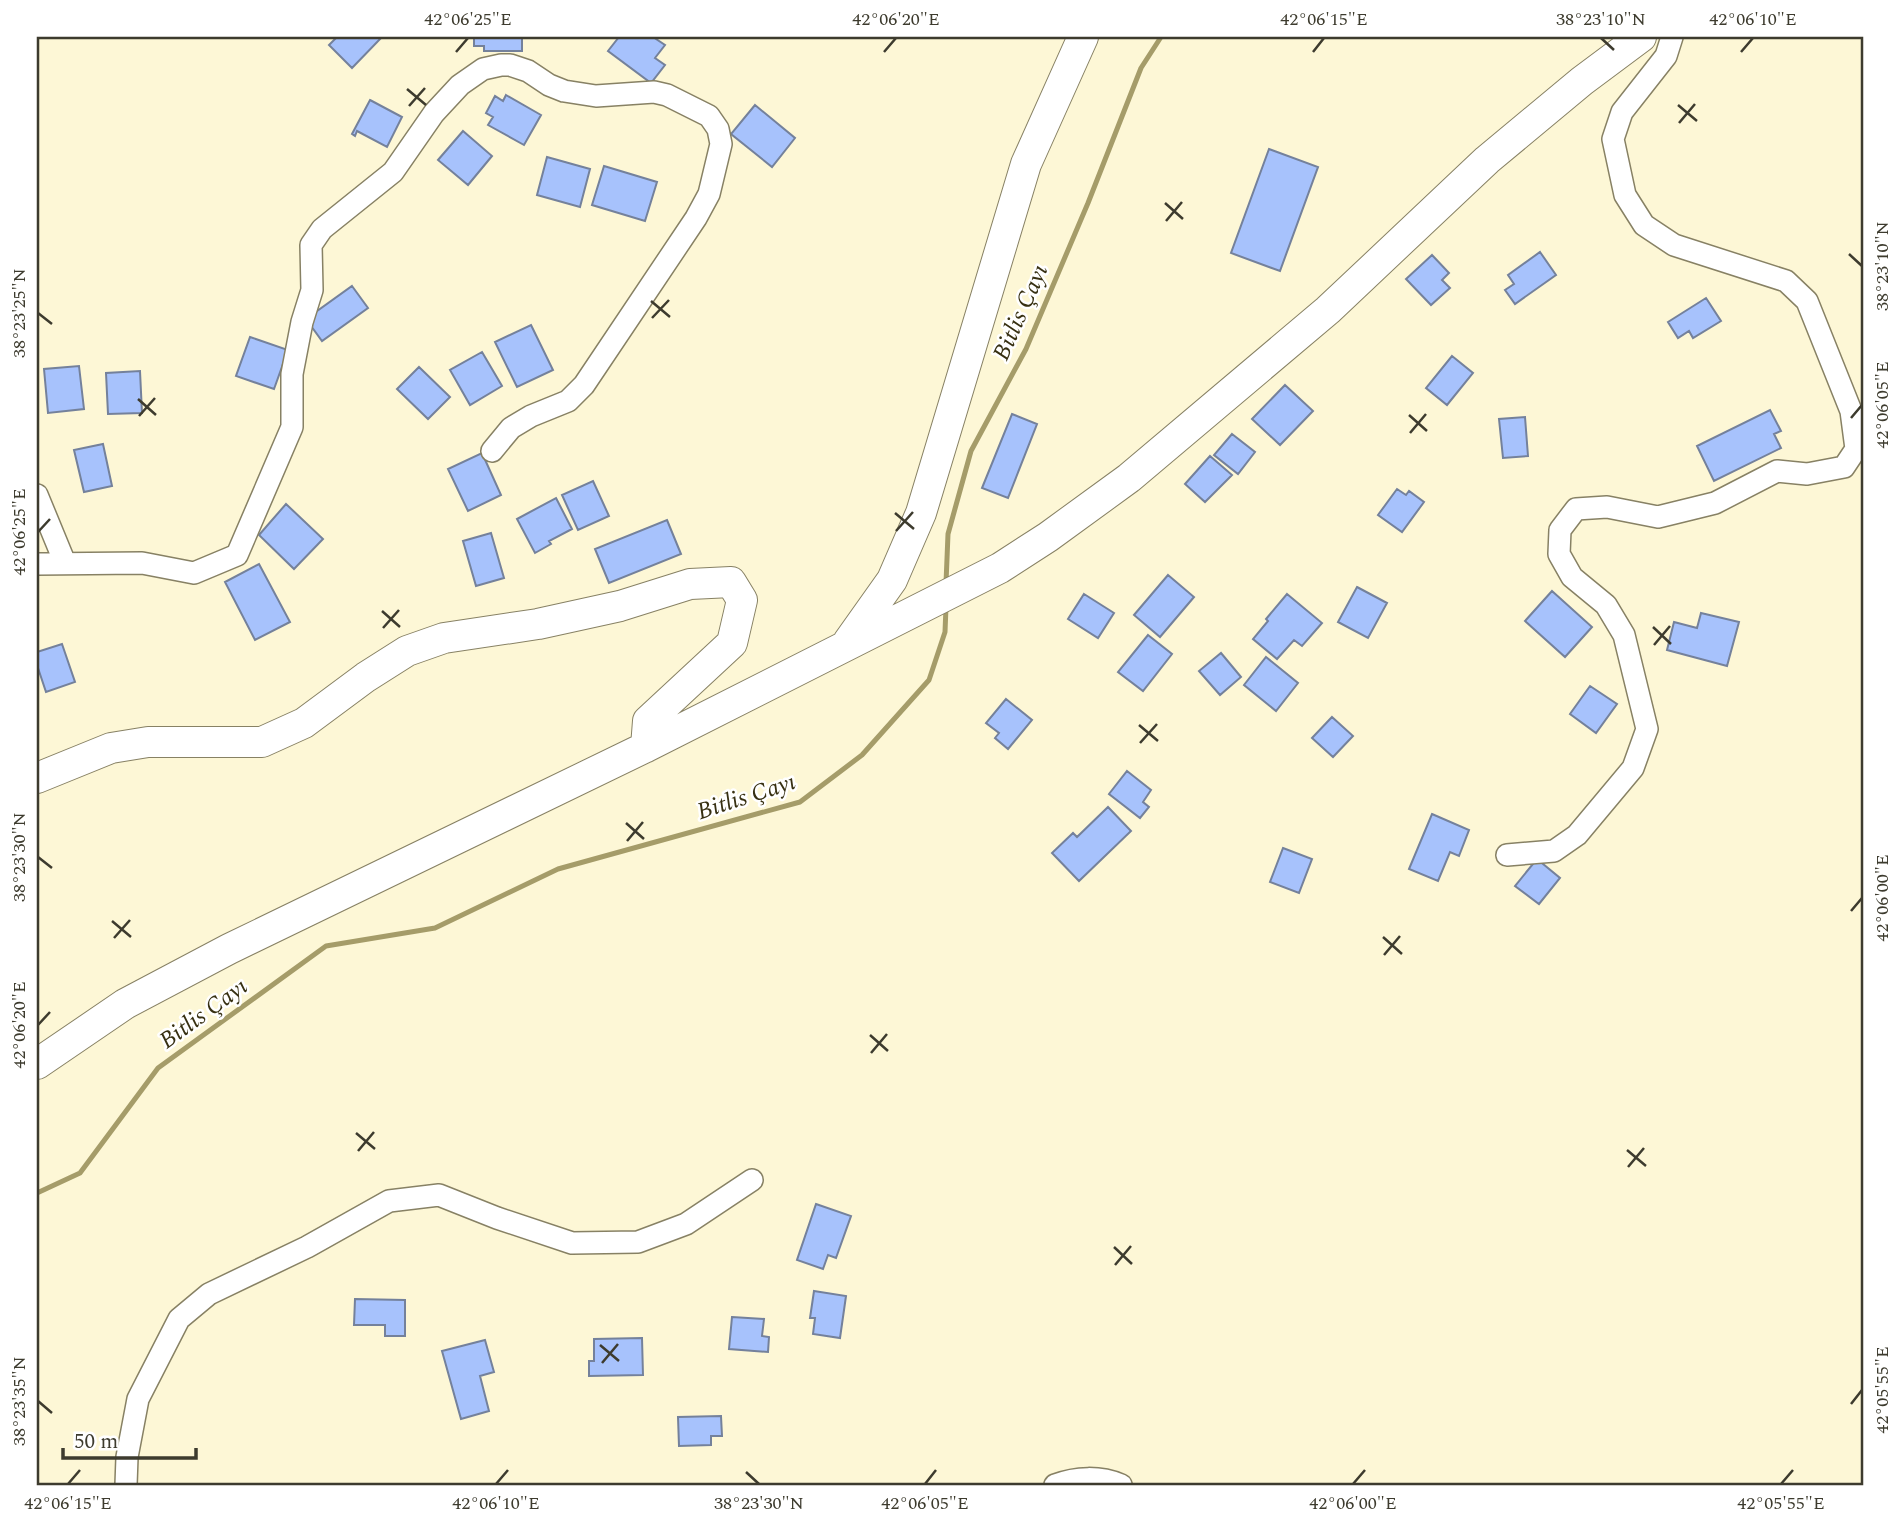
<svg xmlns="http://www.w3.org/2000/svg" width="1901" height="1522" font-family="Spectral,serif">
<rect width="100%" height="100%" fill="#fdf7d6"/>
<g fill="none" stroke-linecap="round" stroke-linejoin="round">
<path stroke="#a59c69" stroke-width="5" d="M946,583l2,-49 23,-83 55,-102 62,-146 53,-135 20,-31
M37,1193l43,-20 78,-105 168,-122 109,-18 123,-59 242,-67 62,-47 67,-75 16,-48 1,-25"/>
</g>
<path fill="#a7c2fc" stroke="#74819b" stroke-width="2" d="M337,37h45l-30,31 -23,-23z
M474,37h48v14h-38v-5h-10z
M619,37h34l12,8 -10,13 10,7 -14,18 -43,-32z
M506,95l35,20 -17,30 -36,-20 5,-8 -7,-4 9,-17 8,5z
M370,100l32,17 -15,30 -30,-16 -2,5 -3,-2z
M755,105l40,33 -23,29 -41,-33z
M463,131l29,25 -24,29 -30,-25z
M1269,149l49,18 -38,104 -49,-18z
M547,157l43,12 -10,38 -43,-12z
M604,166l53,16 -12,39 -53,-16z
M1540,252l16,23 -41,29 -10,-14 9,-6 -6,-9z
M1432,255l17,18 -7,7 8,8 -19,17 -25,-26z
M352,286l16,22 -46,33 -16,-22z
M1706,298l15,23 -28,17 -4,-7 -11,7 -10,-16z
M531,325l22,45 -36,17 -22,-45z
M250,337l38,13 -14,39 -38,-13z
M482,352l20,34 -32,19 -20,-35z
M1452,356l21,17 -26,32 -21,-17z
M79,366l5,43 -36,4 -4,-44z
M419,367l31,30 -22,22 -31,-30z
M140,371l2,42 -34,1 -2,-41z
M1285,385l28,26 -33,34 -28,-26z
M1770,410l11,21 -7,3 7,14 -67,33 -17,-35z
M1012,414l25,10 -29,74 -26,-10z
M1525,417l3,39 -25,2 -4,-39z
M1232,434l23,18 -17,22 -24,-19z
M103,444l9,42 -28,6 -10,-42z
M482,453l19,42 -33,16 -20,-42z
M1210,456l22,19 -27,27 -20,-18z
M593,481l16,35 -31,14 -16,-35z
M1397,489l9,6 3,-4 15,11 -22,30 -24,-17z
M556,498l16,31 -23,12 2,3 -16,9 -18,-34z
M286,504l37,35 -29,30 -35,-34z
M667,520l14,34 -72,29 -14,-34z
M491,533l13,45 -28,8 -13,-45z
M259,564l31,58 -35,18 -30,-58z
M1168,575l26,22 -34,40 -26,-22z
M1357,587l30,16 -19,35 -30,-16z
M1552,591l40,36 -27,30 -40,-36z
M1084,594l30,19 -16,25 -30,-19z
M1287,594l35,29 -20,23 -8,-6 -17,19 -24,-20 15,-18 -2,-2z
M1701,613l38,9 -12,44 -60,-16 7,-28 23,6z
M1148,635l24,19 -29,37 -25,-19z
M62,644l13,38 -29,10 -9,-27v-13z
M1221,653l20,24 -21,18 -21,-24z
M1266,657l32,26 -22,28 -32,-26z
M1590,686l27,18 -21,29 -26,-19z
M1006,699l26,21 -24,29 -13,-11 4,-5 -13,-10z
M1332,717l21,19 -20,21 -21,-19z
M1127,771l24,19 -8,12 6,5 -9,11 -31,-24z
M1108,807l23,24 -52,50 -27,-28 21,-20 4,4z
M1432,814l37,16 -10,26 -9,-4 -12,29 -29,-12z
M1283,848l29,11 -13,34 -29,-11z
M1537,859l23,19 -21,26 -24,-18z
M816,1204l35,12 -15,42 -8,-3 -5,14 -26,-9z
M814,1291l32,5 -6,42 -27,-4 2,-16h-5z
M355,1299l50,1v36h-20v-11h-31z
M732,1317l32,2 -2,17 7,1 -1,15 -39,-3z
M642,1338l1,37 -54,1v-15h5v-22z
M485,1340l9,32 -14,4 9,35 -28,8 -19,-68z
M721,1416l1,20h-11v9l-32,1 -1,-29z"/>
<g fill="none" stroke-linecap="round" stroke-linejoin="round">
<g stroke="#878164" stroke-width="24">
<path id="street" d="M37,495l28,68
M37,564l105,-1 52,10 43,-18 55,-128v-53l10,-52 10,-32 -1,-45 11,-16 71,-57 41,-59 26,-28 23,-16 18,-4h9l18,6 21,14 15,6 32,5 58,-4 13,3 42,21 9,13 3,15 -12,50 -13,24 -112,167 -16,16 -37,15 -20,12 -19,23
M1507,855l47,-4 23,-16 56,-67 14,-39 -23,-94 -18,-30 -34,-28 -13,-23 1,-24 16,-21 31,-2 51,10 57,-14 62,-32 30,3 37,-7 12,-18 -5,-38 -44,-110 -21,-20 -112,-36 -30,-20 -19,-30 -12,-56 9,-27 44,-56 6,-19
M126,1485l1,-28 11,-58 41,-80 30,-25 98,-47 82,-46 50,-6 58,23 75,25 66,-1 48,-18 66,-44
M1055,1485c21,-8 45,-9 66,0"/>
</g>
<g stroke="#878164" stroke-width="32">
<path id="secondary" d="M848,642l44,-62 29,-67 105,-349 57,-127
M37,778l74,-30 37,-6h114l42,-19 62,-46 41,-26 37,-13 94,-14 82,-18 70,-22 41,-2 11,18 -10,43 -84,78 -2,26
M37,1064l88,-60 104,-55 417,-202 354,-179 48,-31 81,-59 199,-168 159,-150 95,-79 59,-44"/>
</g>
<use href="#street" stroke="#fff" stroke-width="21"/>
<use href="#secondary" stroke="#fff" stroke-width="30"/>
</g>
<path fill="none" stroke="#3d3b2e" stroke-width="2.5" d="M1601,38l13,12M456,52l12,-14M884,52l12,-14M1313,52l11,-14M1741,52l12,-14M407,89l19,16M1678,105l19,16M409,106l16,-18M1679,123l16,-19M1165,203l18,16M1166,221l16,-19M1849,254l13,12M651,301l19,16M38,313l14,11M652,318l17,-18M138,399l18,16M1409,415l18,16M139,416l16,-18M1851,418l11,-13M1410,433l16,-19M895,513l19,16M896,531l17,-19M38,532l12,-13M382,611l18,16M1653,627l18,17M383,628l16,-18M1654,645l16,-19M1139,725l19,16M1140,743l17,-19M626,823l18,16M627,841l16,-19M38,857l14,11M1851,911l11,-13M112,921l19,16M1383,937l19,17M114,938l16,-18M1384,955l16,-19M38,1025l12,-13M870,1035l18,16M871,1053l16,-19M356,1133l19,16M1627,1150l19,16M358,1151l16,-19M1628,1167l16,-19M1114,1247l18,17M1115,1265l16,-19M600,1345l19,16M602,1363l16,-19M38,1401l14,12M1851,1404l11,-14M746,1472l13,12M68,1484l12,-14M496,1484l12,-14M925,1484l11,-14M1353,1484l12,-14M1781,1484l12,-14"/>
<g text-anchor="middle" stroke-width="5" stroke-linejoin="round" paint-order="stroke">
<g font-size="24" font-style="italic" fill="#373012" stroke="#fff">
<text transform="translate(1020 312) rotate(-66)" y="8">Bitlis Çayı</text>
<text transform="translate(746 796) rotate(-18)" y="8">Bitlis Çayı</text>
<text transform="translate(203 1013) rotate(-36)" y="8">Bitlis Çayı</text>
</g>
</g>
<rect width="1901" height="1522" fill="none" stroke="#ffffff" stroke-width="77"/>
<path d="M63 1448v10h133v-10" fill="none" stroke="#3d3b2e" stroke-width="3.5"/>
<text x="74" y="1448" font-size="21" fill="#3d3b2e" stroke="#ffffff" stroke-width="5" paint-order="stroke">50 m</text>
<rect x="38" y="38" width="1824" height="1446" fill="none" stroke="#3d3b2e" stroke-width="2.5"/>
<g font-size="18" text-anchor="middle" fill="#3d3b2e">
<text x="468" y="25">42°06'25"E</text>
<text x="896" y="25">42°06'20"E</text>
<text x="1324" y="25">42°06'15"E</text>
<text x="1601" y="25">38°23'10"N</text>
<text x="1753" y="25">42°06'10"E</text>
<text transform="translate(1882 266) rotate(-90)" y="6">38°23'10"N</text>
<text transform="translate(19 313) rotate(-90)" y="6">38°23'25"N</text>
<text transform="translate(1882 405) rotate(-90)" y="6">42°06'05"E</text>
<text transform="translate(19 532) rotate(-90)" y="6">42°06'25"E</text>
<text transform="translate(19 857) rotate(-90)" y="6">38°23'30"N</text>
<text transform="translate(1882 898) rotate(-90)" y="6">42°06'00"E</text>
<text transform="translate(19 1025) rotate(-90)" y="6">42°06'20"E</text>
<text transform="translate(1882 1390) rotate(-90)" y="6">42°05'55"E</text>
<text transform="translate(19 1401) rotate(-90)" y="6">38°23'35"N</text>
<text x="68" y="1509">42°06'15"E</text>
<text x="496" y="1509">42°06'10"E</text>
<text x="759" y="1509">38°23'30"N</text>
<text x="925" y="1509">42°06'05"E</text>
<text x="1353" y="1509">42°06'00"E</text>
<text x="1781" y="1509">42°05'55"E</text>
</g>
</svg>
